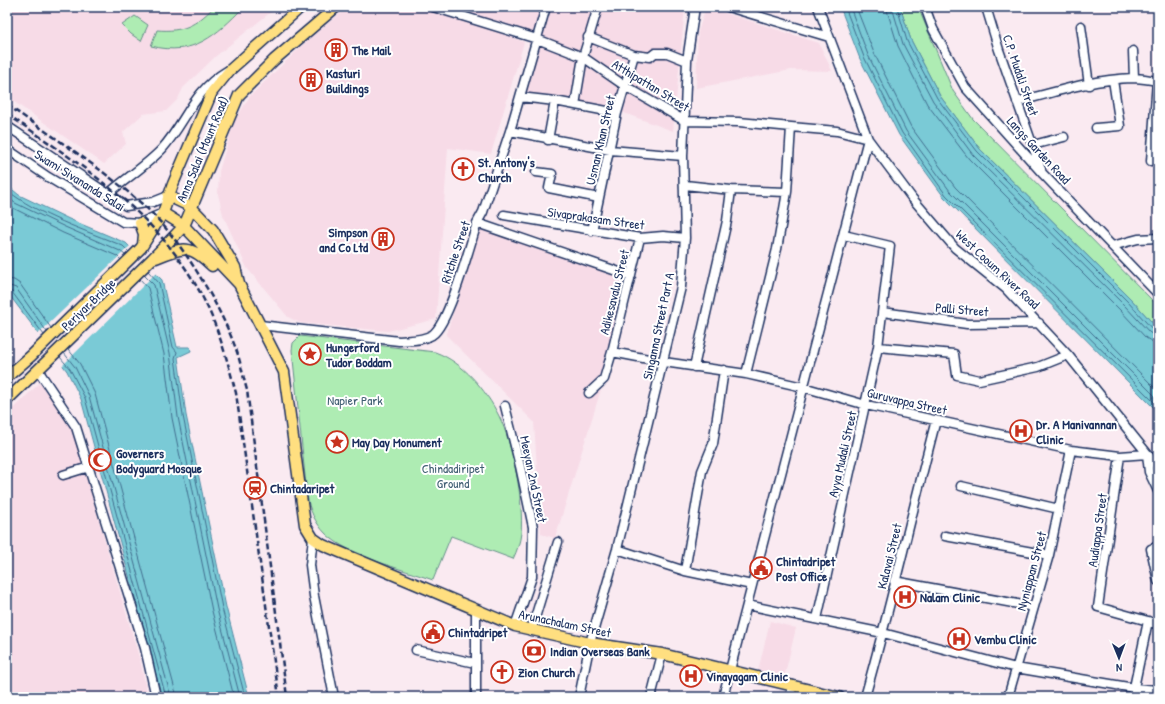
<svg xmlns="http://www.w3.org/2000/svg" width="1165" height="704" font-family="'Patrick Hand',sans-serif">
<rect width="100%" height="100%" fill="#faeaf1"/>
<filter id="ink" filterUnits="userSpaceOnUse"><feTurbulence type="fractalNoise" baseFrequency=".025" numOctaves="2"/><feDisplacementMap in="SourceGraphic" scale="8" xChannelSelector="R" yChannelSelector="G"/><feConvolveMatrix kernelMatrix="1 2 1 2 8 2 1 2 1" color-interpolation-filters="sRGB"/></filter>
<g filter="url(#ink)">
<path fill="#f7dbe7" d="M7,7h270l-61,49 -33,32 -5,11 -12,12 -23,3 -20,18 3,12 -22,20 -97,-67z
M348,7h88l88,35 -33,112 -43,-6 -12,171 -48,12 -88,-8 -12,-6 -41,-49 -24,-53 -5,-21 1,-23 15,-49 16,-26 60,-58z
M442,7h99l-7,31z
M552,7h133l-12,124 -49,-18 -100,-18z
M706,7l113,36 13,28 -41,-1 -95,18 2,-56z
M480,228l143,49 -20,106 -48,155 -14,-4 -7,-112 -88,-87z
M40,383l31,42 70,239 7,33h-141v-283z
M770,621l26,7 -12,50 -26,-7z"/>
<path fill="#aeecb3" stroke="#648e88" d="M214,7h30c-28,28 -50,50 -93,39l6,-16c26,2 38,-4 57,-23z
M900,7h18l35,84 20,28 185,187v23l-27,-30 -151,-150 -40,-53 -29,-56z
M135,16l13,9 -7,16 -10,-7 -9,-9z
M300,336l135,16c28,10 51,38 64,64 14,28 25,86 22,117 -1,9 -4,18 -8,26l-62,-23 -18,44c-31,-11 -84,-24 -107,-46 -11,-11 -17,-25 -19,-39l-15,-145 1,-7z"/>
<path fill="#7acad6" stroke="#548ca6" d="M840,7h60l11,33 29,56 40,53 151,150 27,30v83l-214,-215 -45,-62 -39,-76z
M7,185l12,10 50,24 57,24 36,37 15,67h13l1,4 -13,6 8,58 40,192 23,90h-87l-81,-298 -14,-28 -60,-79z"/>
<path fill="#faeaf1" d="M131,245l26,27 -96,95 -25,-31z"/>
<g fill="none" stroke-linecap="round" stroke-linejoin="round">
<path stroke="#416d8e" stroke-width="1" d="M845,7l19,50 38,76 44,62 212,211
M850,7l18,48 38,76 44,60 208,208
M856,7l18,46 37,74 44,60 203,204
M886,7l12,39 29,58 42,55 151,151 26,28 5,3 7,1
M892,7l11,37 30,57 40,54 152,151 25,27 8,3
M897,7l10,34 30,57 40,53 151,151 25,28 5,1
M7,190c30,25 80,41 116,56l6,6
M7,197l8,6 50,24 55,24 5,4
M7,205l56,28 54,23 4,4
M148,271l11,12 14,64 4,5 -2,6 8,58 39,192 23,89
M144,275l10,10 16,68 8,64 39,192 23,88
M7,279l7,1 6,4 31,44
M140,279l8,9 16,66 8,64 40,193 22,86
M7,285l9,3 31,44
M7,290l5,2 32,43
M68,349l12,15 15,30 82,303
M64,353l11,14 14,29 82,301
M60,357l10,12 15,29 81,299"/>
<g stroke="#1b2f5e" stroke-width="11">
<path id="minor" d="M433,7l104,32 46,18 42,29 60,35 54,1 52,5 46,4 31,8 -145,558
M728,7l101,30
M818,7l50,132 44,59 43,50 51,41 62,66 90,112
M925,7l8,22 32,58 78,87 115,120
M986,7l13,43 42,119
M1081,26l8,59
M588,37l46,18 16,2 5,-4h12l20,8
M1133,51l1,27
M520,97l35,4 62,12
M1017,102c37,-10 77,-23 116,-24 8,0 17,2 25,3
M575,105l8,-48 15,-50
M7,126l119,80 27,-4 15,-6
M1096,128l24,-2 -7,-46
M510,131l100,19 73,6
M548,140l7,-39
M1033,145l31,-8
M7,149l41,28 75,45 17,1 23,-10
M1151,161l6,-80
M536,172l16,2 -3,14 50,10
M685,185l46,5 56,2
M108,194c16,-14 40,-30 54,-45 24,-27 31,-58 65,-78
M504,215l136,23 23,-2 22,2
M477,223l154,53
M592,231l25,-118 17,-58
M1112,246l26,-7 20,-1
M883,312l84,12 72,-1
M260,325l139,16c11,-1 23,0 33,-6 17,-11 38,-90 45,-112l6,-11 27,-81 36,-124
M878,347l76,7 3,21 22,5 59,-13 30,-12
M612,352l28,-114
M694,367l33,-146 4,-31
M38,370l38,57 69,221 11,49
M746,374l31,-125 10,-57 4,-65
M589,393l15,-14 8,-27 52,10 82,12 57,13 63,18 205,45 49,6 27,-2 2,18 9,19
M505,406l15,60 13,61 -1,50 -17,49
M1120,456l-22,151 50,14 10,4
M63,475l26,-8
M961,486l98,23
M945,536l104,19
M313,538l-3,27 4,31 20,101
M1158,546l-7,3 7,32
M617,549l68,22 67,14
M685,571l17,-100 11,-27 11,-74
M894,581l140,26
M747,605l136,28 133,35 118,20 24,2
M817,619l61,-272 12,-101 -46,-11
M531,631l27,-89
M416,650l59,13
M476,697v-87
M579,697l11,-54 27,-94 64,-262 4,-49 -2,-82 4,-95 8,-54
M651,697l11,-43
M790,697l3,-12
M865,697c26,-92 47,-185 71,-277
M1008,697l41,-142 22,-105
M1132,697l16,-76"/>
</g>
<g stroke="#1b2f5e" stroke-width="13">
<path id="major" d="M168,196l23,11 22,23 22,37 4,17
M163,213l21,13 55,58 45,88 21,153 8,13 10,7 192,81 75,17 72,11 177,43
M140,223l4,11 -1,11
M156,258c28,-12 35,-13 56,8
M7,377l24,-21 110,-108 22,-35 10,-29 39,-92 18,-22 71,-63
M7,400l145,-141 32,-33 55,-131 35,-35 62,-53"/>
</g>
<use href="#minor" stroke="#fff" stroke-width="8"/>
<use href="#major" stroke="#ffdf80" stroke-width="10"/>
<path stroke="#1b2f5e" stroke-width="2.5" stroke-dasharray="6 3" stroke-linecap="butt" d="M7,105c45,31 93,62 134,98 38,32 78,100 95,146 5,14 7,28 11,41l40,307
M7,114c77,53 157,103 199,190 14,29 22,59 30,89l43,304"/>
</g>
</g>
<defs>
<g id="building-ring" transform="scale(1.15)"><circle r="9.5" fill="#fff" stroke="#c8321e" stroke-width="1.5"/><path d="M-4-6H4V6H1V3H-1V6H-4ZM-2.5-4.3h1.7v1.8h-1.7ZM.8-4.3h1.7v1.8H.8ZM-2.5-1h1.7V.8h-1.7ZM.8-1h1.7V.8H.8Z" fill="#c8321e"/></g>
<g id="church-ring" transform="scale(1.15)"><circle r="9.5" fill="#fff" stroke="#c8321e" stroke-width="1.5"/><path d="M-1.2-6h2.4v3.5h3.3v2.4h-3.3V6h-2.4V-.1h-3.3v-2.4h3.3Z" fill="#c8321e"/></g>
<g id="sight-ring" transform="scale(1.15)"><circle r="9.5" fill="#fff" stroke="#c8321e" stroke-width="1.5"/><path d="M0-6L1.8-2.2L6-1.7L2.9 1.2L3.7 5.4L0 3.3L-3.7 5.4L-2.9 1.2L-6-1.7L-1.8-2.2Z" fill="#c8321e"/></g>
<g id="hospital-ring" transform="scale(1.15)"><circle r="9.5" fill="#fff" stroke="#c8321e" stroke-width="1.5"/><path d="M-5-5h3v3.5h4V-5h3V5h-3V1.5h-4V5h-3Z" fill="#c8321e"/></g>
<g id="mosque-ring" transform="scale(1.15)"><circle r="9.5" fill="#fff" stroke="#c8321e" stroke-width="1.5"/><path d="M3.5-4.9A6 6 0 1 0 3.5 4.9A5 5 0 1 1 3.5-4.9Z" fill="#c8321e"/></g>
<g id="station-ring" transform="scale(1.15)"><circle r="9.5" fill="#fff" stroke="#c8321e" stroke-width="1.5"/><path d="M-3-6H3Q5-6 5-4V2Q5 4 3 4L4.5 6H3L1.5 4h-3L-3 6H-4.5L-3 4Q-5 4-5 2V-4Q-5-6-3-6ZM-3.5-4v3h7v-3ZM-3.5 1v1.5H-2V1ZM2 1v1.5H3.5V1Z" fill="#c8321e"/></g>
<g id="civic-ring" transform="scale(1.15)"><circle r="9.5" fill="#fff" stroke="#c8321e" stroke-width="1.5"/><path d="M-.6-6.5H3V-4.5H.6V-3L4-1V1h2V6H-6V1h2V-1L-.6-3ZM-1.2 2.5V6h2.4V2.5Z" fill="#c8321e"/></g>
<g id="bank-ring" transform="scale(1.15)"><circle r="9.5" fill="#fff" stroke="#c8321e" stroke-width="1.5"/><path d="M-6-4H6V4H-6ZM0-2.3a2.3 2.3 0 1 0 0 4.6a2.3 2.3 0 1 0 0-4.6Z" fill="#c8321e"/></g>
</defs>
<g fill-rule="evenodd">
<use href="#building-ring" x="336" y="50"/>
<use href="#building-ring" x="311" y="80"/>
<use href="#church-ring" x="463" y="169"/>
<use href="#building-ring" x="383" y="239"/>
<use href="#sight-ring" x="310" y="354"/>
<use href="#hospital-ring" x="1021" y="431"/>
<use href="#sight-ring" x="337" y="442"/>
<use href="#mosque-ring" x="100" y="460"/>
<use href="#station-ring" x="255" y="488"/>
<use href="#civic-ring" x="761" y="568"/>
<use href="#hospital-ring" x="905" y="597"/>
<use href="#civic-ring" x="433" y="632"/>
<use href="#hospital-ring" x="959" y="639"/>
<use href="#bank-ring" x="534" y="651"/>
<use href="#church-ring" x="502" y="672"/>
<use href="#hospital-ring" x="691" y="676"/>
</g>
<g text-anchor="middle" stroke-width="4" stroke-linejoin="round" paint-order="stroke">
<g font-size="13" font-weight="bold" fill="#1b2f5e" stroke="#fff" text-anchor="start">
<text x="352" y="55">The Mail</text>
<text x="326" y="78">Kasturi<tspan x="326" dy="15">Buildings</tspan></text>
<text x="478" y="167">St. Antony's<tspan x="478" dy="15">Church</tspan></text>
<text x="368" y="237" text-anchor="end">Simpson<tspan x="368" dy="15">and Co Ltd</tspan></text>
<text x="326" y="352">Hungerford<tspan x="326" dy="15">Tudor Boddam</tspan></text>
<text x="1036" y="429">Dr. A Manivannan<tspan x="1036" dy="15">Clinic</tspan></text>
<text x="352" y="447">May Day Monument</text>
<text x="116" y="458">Governers<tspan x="116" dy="15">Bodyguard Mosque</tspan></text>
<text x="270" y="493">Chintadaripet</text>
<text x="776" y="566">Chintadripet<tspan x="776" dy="15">Post Office</tspan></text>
<text x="920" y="602">Nalam Clinic</text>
<text x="448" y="637">Chintadripet</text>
<text x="974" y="644">Vembu Clinic</text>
<text x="550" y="656">Indian Overseas Bank</text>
<text x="518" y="677">Zion Church</text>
<text x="706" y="681">Vinayagam Clinic</text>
</g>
<g font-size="13" fill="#1b2f5e" stroke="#fff">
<text transform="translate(1021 75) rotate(71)" y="5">C.P. Mudali Street</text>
<text transform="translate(651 85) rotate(31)" y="5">Atthipattan Street</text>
<text transform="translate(600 140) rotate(-77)" y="5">Usman Khan Street</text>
<text transform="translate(202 149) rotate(-67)" y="5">Anna Salai (Mount Road)</text>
<text transform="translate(1039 150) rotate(47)" y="5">Langs Garden Road</text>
<text transform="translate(80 180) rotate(32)" y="5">Swami Sivananda Salai</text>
<text transform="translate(596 218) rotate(8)" y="5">Sivaprakasam Street</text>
<text transform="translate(455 252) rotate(-71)" y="5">Ritchie Street</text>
<text transform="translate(998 269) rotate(43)" y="5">West Cooum River Road</text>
<text transform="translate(614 292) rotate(-76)" y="5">Adikesavalu Street</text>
<text transform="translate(88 304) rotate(-44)" y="5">Periyar Bridge</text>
<text transform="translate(962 309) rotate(5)" y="5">Palli Street</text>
<text transform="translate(658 326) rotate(-78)" y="5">Singanna Street Part A</text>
<text transform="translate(907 401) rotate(13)" y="5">Guruvappa Street</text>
<text transform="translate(842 454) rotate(-77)" y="5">Ayya Mudali Street</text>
<text transform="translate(534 479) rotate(78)" y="5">Meeyan 2nd Street</text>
<text transform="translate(1097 530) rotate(-82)" y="5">Audiappa Street</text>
<text transform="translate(889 556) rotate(-76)" y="5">Kalavai Street</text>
<text transform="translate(1031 571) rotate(-75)" y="5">Nyniappan Street</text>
<text transform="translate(565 623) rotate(12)" y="5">Arunachalam Street</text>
</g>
<g font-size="13" fill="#405e73" stroke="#fff">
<text x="355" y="405">Napier Park</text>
<text x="453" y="473">Chindadiripet<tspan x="453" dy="15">Ground</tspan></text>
</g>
</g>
<rect width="1165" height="704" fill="none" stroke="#fff" stroke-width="24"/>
<rect x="12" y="12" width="1141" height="680" fill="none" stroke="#1b2f5e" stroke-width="1.5" filter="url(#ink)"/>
<g transform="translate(1119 658) rotate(179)" stroke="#ffffff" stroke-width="3" paint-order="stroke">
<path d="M0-3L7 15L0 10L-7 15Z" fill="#1b2f5e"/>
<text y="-6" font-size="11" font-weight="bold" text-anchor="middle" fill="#1b2f5e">N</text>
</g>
</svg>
